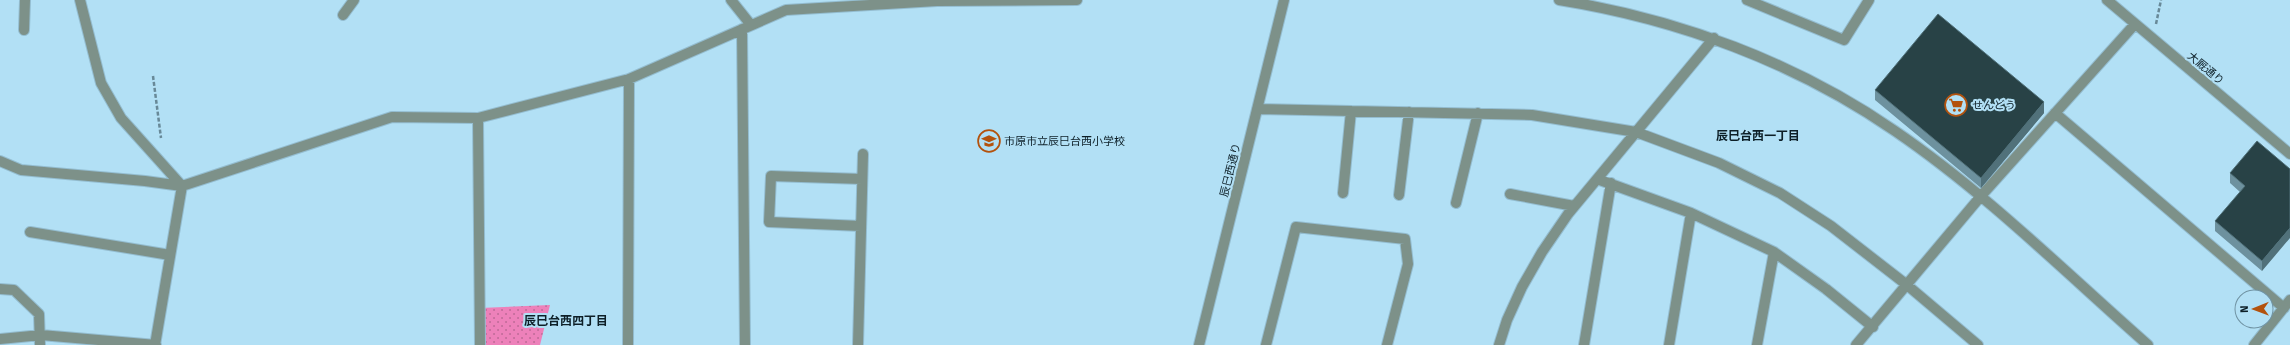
<svg xmlns="http://www.w3.org/2000/svg" width="2290" height="345" font-family="'Fira Sans','Noto Sans JP',sans-serif">
<defs>
<pattern id="park-dots" width="8" height="8" patternUnits="userSpaceOnUse"><rect width="8" height="8" fill="#ed81ba"/><path d="M2 2h.1M6 6h.1" fill="none" stroke="#be6997" stroke-width="1.8" stroke-linecap="round"/></pattern>
</defs>
<rect width="100%" height="100%" fill="#b2e0f5"/>
<path fill="url(#park-dots)" d="M550,305l-10,40h-60v-37z"/>
<g fill="none" stroke-linecap="round" stroke-linejoin="round">
<g stroke="#94bdd0" stroke-width="12">
<path id="minor" d="M80,0l21,83 20,35 61,68
M731,0l20,25
M1559,0c119,19 236,62 336,131 91,62 170,141 253,214
M1747,0l97,40 25,-40
M2107,0l183,154
M343,15l11,-15
M742,29l3,316
M24,30l1,-30
M1257,109l275,6 104,17 83,31 61,30 51,33 76,59 71,60
M2055,113l229,195
M478,118l2,227
M0,161l21,9 124,11 37,5 210,-69 86,1 151,-39 157,-69 151,-9 140,-1
M1597,179l94,34 83,39 52,37 47,38
M1343,193l8,-82
M1510,194l64,12
M1399,195l10,-83
M1456,203l22,-90
M861,226l-92,-4 2,-46 91,3
M30,232l140,23
M0,289l14,1 25,24 1,31
M0,339l41,-4 115,10
M155,345l27,-159
M628,345l1,-266
M858,345l5,-191
M1199,345l85,-345
M1266,345l30,-118 109,12 3,25 -21,81
M1499,345l8,-25 15,-33 20,-35 26,-38 146,-176
M1584,345l27,-162
M1669,345l22,-132
M1757,345l17,-93
M1856,345l125,-149 154,-172
M2254,345l36,-45"/>
</g>
<path stroke="#688998" stroke-width="2.5" stroke-dasharray="4 2" stroke-linecap="butt" d="M2156,24l5,-24
M153,76l8,62"/>
<use href="#minor" stroke="#7d9189" stroke-width="10"/>
</g>
<path fill="#6d919e" d="M1875,90l169,23 -63,75 -106,-88z
M2290,169l-28,102 -47,-40v-10l25,-29 -10,-9v-10z"/>
<path fill="#51717a" d="M2044,102v11l-63,75v-10z
M2290,228v10l-28,33v-10z"/>
<path fill="#284246" stroke="#51717a" d="M1938,14l106,88 -63,76 -106,-88z
M2257,141l33,28v59l-28,33 -47,-40 30,-35 -15,-13z"/>
<defs>
<g id="supermarket-ring" transform="scale(1.15)"><circle r="9.5" fill="#b2e0f5" stroke="#b3520d" stroke-width="1.5"/><path d="M-6-5.5h2.5l.6 2H6L4.5 2H-2.5L-4.4-4H-6ZM-1.5 3.2a1.3 1.3 0 1 0 .1 0ZM3 3.2a1.3 1.3 0 1 0 .1 0Z" fill="#b3520d"/></g>
<g id="school-ring" transform="scale(1.15)"><circle r="9.5" fill="#b2e0f5" stroke="#b3520d" stroke-width="1.5"/><path d="M0-5L7-2L0 1L-7-2ZM-4 1L0 2.5L4 1V4Q0 6-4 4Z" fill="#b3520d"/></g>
</defs>
<g fill-rule="evenodd">
<use href="#supermarket-ring" x="1956" y="105"/>
<use href="#school-ring" x="989" y="141"/>
</g>
<g text-anchor="middle" stroke-width="4" stroke-linejoin="round" paint-order="stroke">
<g font-size="11" fill="#0d1f27" stroke="#b2e0f5">
<text transform="translate(2206 68) rotate(40)" y="4">大厩通り</text>
<text transform="translate(1230 170) rotate(-76)" y="4">辰巳西通り</text>
</g>
<g font-size="11" fill="#0d1f27" stroke="#b2e0f5" text-anchor="start">
<text x="1972" y="109">せんどう</text>
<text x="1004" y="145">市原市立辰巳台西小学校</text>
</g>
<g font-size="12" font-weight="bold" fill="#0d1f27" stroke="#b2e0f5">
<text x="1758" y="140">辰巳台西一丁目</text>
<text x="566" y="325">辰巳台西四丁目</text>
</g>
</g>
<g transform="translate(2254 309) rotate(269)"><circle r="19" fill="#b2e0f5" stroke="#7093a3"/>
<path d="M0-3L7 15L0 10L-7 15Z" fill="#b3520d"/>
<text y="-6" font-size="11" font-weight="bold" text-anchor="middle" fill="#0d1f27">N</text>
</g>
</svg>
